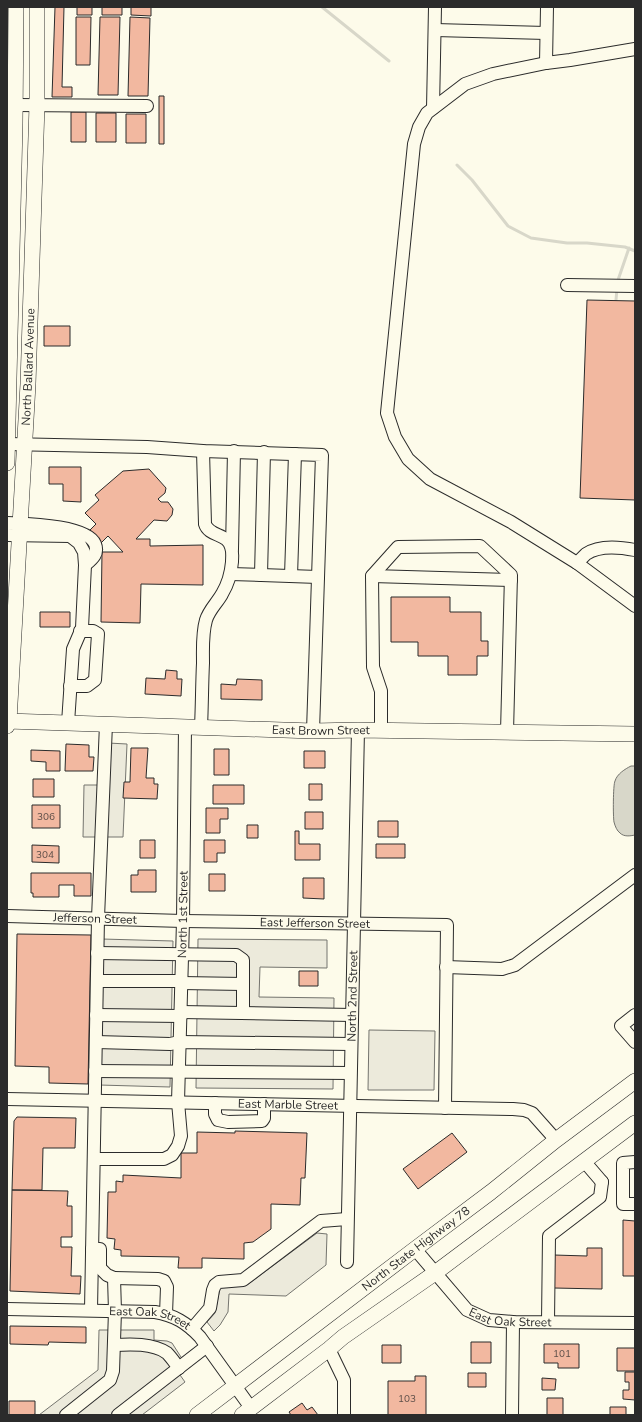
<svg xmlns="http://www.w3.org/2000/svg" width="642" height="1422" font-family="'Nunito Sans',sans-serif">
<rect width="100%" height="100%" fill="#fdfbea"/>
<path fill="#eceadb" stroke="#74746e" d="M108,743l19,1 -4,93h-40l1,-52h15z
M102,939l71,2 -3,146 -71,-2z
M198,939l129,1v28l-67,-1 -1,30 75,1 -1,91 -137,-1z
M369,1030l66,1 -1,59h-66z
M317,1233l10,1 -1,31 -40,31 -57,-2 -1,18 -8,13 -6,6 -7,-9 8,-9 5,-25 5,-3h22z
M99,1330h55v10l13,1 5,2 16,25 -8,7 5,7 -43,33h-103l59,-45z"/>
<path fill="#d8d7c9" stroke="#74746e" d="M631,766h4v69c-5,1 -11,2 -15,-2 -3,-2 -5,-7 -6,-11 -1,-5 -1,-37 1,-41 2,-7 10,-12 16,-15z"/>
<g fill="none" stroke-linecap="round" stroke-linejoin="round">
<path stroke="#d8d7c9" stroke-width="3" d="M322,7l67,54
M457,165l15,15 36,46 23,12 36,5h20l38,4 10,4
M617,283l12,-35
M616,300l1,-12"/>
</g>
<path fill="#f2b8a0" stroke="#2b2b2b" d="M55,7h9l-2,80h10v10h-20z
M77,7h15v8h-15z
M102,7h20v8h-20z
M131,7h20v9l-20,-1z
M76,17h15l-1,48h-14z
M100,17h20l-2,78h-20z
M130,17l20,1 -2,78h-20z
M159,96h5v48h-5z
M71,112h15v30h-15z
M96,113h20v29h-20z
M126,114h20v29h-20z
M587,300l48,1v199l-55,-2z
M44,326h26v20h-26z
M49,467h32v35l-18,-1v-17h-14z
M149,469l17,19 -1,5 -7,6 3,3h7l5,7 -1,6 -5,6 -13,-1 -18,19h14v7l53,-1v40l-62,-1 -1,39 -39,-1 1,-70h21l-15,-16 -7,7 -11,-13 6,-6 -11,-11 14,-13 -4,-5 28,-24z
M391,597h59v15h31v29h7v15h-11v19h-29v-19h-30v-14h-27z
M40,612h30v15h-30z
M166,670l11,1v8h5l-1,17 -36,-2 1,-16 19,1z
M237,679l25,1v20l-41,-1v-15l15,1z
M66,744l23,1v12h5l-1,14h-28z
M131,748h17l-2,30h8v6h4l-1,15 -34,-1 1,-16h6z
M214,749h15v26h-15z
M31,750l29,1v20h-14v-9l-15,-1z
M304,751h21v17h-21z
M33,779h21v18h-21z
M309,784h13v16h-13z
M213,785h31v19h-31z
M32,805h28v23h-28z
M206,808h22v11h-8v14h-14z
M305,812h18v17h-18z
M378,821h20v16h-20z
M247,825h11v13h-11z
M295,831h4v13h21v16h-25z
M140,840h15v18h-15z
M204,840h21v13h-8v9h-13z
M376,844h29v14h-29z
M32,845l27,1v17l-27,-1z
M138,870h18v22h-25v-17h7z
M31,873h60v23h-17v-11h-15v12h-26v-4h-2z
M209,874h16v17h-16z
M303,878h21v21l-21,-1z
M17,934l74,1 -3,149 -39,-1v-16l-34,-1z
M299,971h19v15h-19z
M17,1117l59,1 -1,30h-32l-1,42h-30l2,-69z
M235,1131l72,2 -2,45h-4l-1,27 -29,-1v25l-18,13 -9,1v16l-42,-1v10h-24l1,-11 -58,-1v-6l-7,-1 1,-10 -8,-1 1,-46h8v-11l7,1v-7l58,3v-25h16v-21l38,1z
M452,1133l15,19 -49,37 -15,-20z
M12,1190l56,1 -1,15h5v31h-11v10h11l-1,29h10l-1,18 -70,-3z
M623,1220l12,1v55h-12z
M587,1248h15v41l-48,-1v-33l33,1z
M10,1326l76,1v16l-37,-1 -1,3 -38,-1z
M471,1342h20v21h-20z
M544,1344h35v24h-21v-5h-14z
M382,1345h19v18h-19z
M617,1348h18v23h-18z
M625,1372h10v28l-12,-1v-9h6v-8h-4z
M468,1373h18v14h-18z
M415,1376h11v39h-38v-34h27z
M542,1378l14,1 -1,11h-13z
M547,1398h16v17h-16z
M9,1401h26v13l-2,1h-24z
M302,1403l5,7 5,-3 6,8h-27l-2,-3z
M610,1407h16v8h-16z"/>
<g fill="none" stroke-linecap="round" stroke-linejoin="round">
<g stroke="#2b2b2b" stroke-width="14">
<g id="minor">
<path d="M435,30l111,3"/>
<path d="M635,49l-65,11 -24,3 -53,11 -28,10 -38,29 -8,14 -5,17 -27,269 8,24 13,22 22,20 81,43 66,41 58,43"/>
<path d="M546,63l1,-56"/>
<path d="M15,105l132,1"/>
<path d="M433,108l2,-101"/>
<path d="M567,285l68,1"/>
<path d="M8,444l139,3 56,4 119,4 -9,276"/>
<path d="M7,523c19,1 80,2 88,21 4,10 -3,15 -10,21"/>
<path d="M7,535l63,1 9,7 5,9 1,13 -3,63 -9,21 -5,74"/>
<path d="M232,549l2,-98"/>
<path d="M577,563c3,-3 6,-6 9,-9 13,-9 34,-7 49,-4"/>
<path d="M231,574l87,3"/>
<path d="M261,575l3,-123"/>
<path d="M291,576l4,-122"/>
<path d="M372,576l139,4"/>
<path d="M70,686h17l8,-6 3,-46 -5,-3h-13"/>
<path d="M201,727c1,-21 1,-43 2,-64 0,-14 -1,-29 3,-43 3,-10 11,-17 16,-26 6,-10 9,-20 10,-32 0,-5 1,-10 -1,-15 -3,-14 -22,-10 -26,-23l-2,-73"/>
<path d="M381,730v-39l-8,-24 -1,-91 26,-29 82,-1 31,29 -4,157"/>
<path id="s1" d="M7,916l176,5 264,4 -2,183"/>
<path d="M97,953l139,2 7,5v53"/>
<path d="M446,967l56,2 13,-4 120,-90"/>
<path d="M97,981h85"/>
<path d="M181,983l62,1"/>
<path d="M181,1012l171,3"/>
<path d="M96,1015l85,1"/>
<path d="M635,1015l-14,11 14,16"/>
<path d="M96,1042l74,2 10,-2 171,2"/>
<path d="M95,1071l255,2"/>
<path id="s2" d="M7,1099l506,10 11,1 8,3 24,27"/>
<path d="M215,1103v11l3,6 10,2 34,-1 2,-3v-14"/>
<path id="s3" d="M94,1159h70l8,-4 6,-9 3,-10 -3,-34 5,-181 2,-194"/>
<path d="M584,1161l18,21"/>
<path d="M635,1162l-12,1v41h12"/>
<path id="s4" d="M415,1249l52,61 22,10 24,2 122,1"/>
<path id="s5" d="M347,1262l11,-532"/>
<path d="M114,1278l44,1 6,2 3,6 -1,27"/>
<path id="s6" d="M7,1309l148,3c19,3 32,11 45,25l51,71"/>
<path d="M91,1310l7,-392 8,-194"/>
<path d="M548,1322l1,-86 51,-39 2,-15"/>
<path d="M192,1329l18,-21 3,-18 2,-5 4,-3 24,-2 78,-59 26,-2"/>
<path d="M114,1345c16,-1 39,-2 53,8 4,4 8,10 12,15"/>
<path d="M329,1349l15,31v35"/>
<path d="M66,1415l44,-35 3,-9 2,-60 -1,-33 -7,-3 -7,-7v-19h-8"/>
<path d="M118,1415l89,-69"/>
<path d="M512,1415l1,-93"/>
</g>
</g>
<g stroke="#2b2b2b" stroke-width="16">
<g id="major">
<path d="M7,463l8,-339 1,-117"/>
<path id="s7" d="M7,721l306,10 45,-1 277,4"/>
<path id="s8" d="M7,726l2,-5 19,-337 9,-279v-98"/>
<path id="s9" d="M197,1415l218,-166 76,-57 65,-52 79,-59"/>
<path d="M242,1415l87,-66 14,-12 92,-64 200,-150"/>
</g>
</g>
<use href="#minor" stroke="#fdfbea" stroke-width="12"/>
<use href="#major" stroke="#fdfbea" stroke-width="15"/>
</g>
<g text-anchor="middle" stroke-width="3" stroke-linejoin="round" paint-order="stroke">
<g font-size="10" fill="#5d4e48">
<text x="46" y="820">306</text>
<text x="45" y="858">304</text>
<text x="562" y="1357">101</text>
<text x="407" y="1402">103</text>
</g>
<g font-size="12" fill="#2b2b2b" stroke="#fdfbea">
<text dy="4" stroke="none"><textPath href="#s8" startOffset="360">North Ballard Avenue</textPath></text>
<text dy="4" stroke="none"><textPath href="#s7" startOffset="314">East Brown Street</textPath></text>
<text dy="4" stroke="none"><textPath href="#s3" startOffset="322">North 1st Street</textPath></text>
<text dy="4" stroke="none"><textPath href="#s1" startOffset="88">Jefferson Street</textPath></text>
<text dy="4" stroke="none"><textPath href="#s1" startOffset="308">East Jefferson Street</textPath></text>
<text dy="4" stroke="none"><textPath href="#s5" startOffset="266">North 2nd Street</textPath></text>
<text dy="4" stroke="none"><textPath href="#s2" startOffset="281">East Marble Street</textPath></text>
<text dy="4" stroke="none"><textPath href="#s9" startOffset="275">North State Highway 78</textPath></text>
<text dy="4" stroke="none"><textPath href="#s4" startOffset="125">East Oak Street</textPath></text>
<text dy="4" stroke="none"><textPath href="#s6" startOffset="144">East Oak Street</textPath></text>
</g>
</g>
<rect width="642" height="1422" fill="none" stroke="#2b2b2b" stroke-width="16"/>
</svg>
